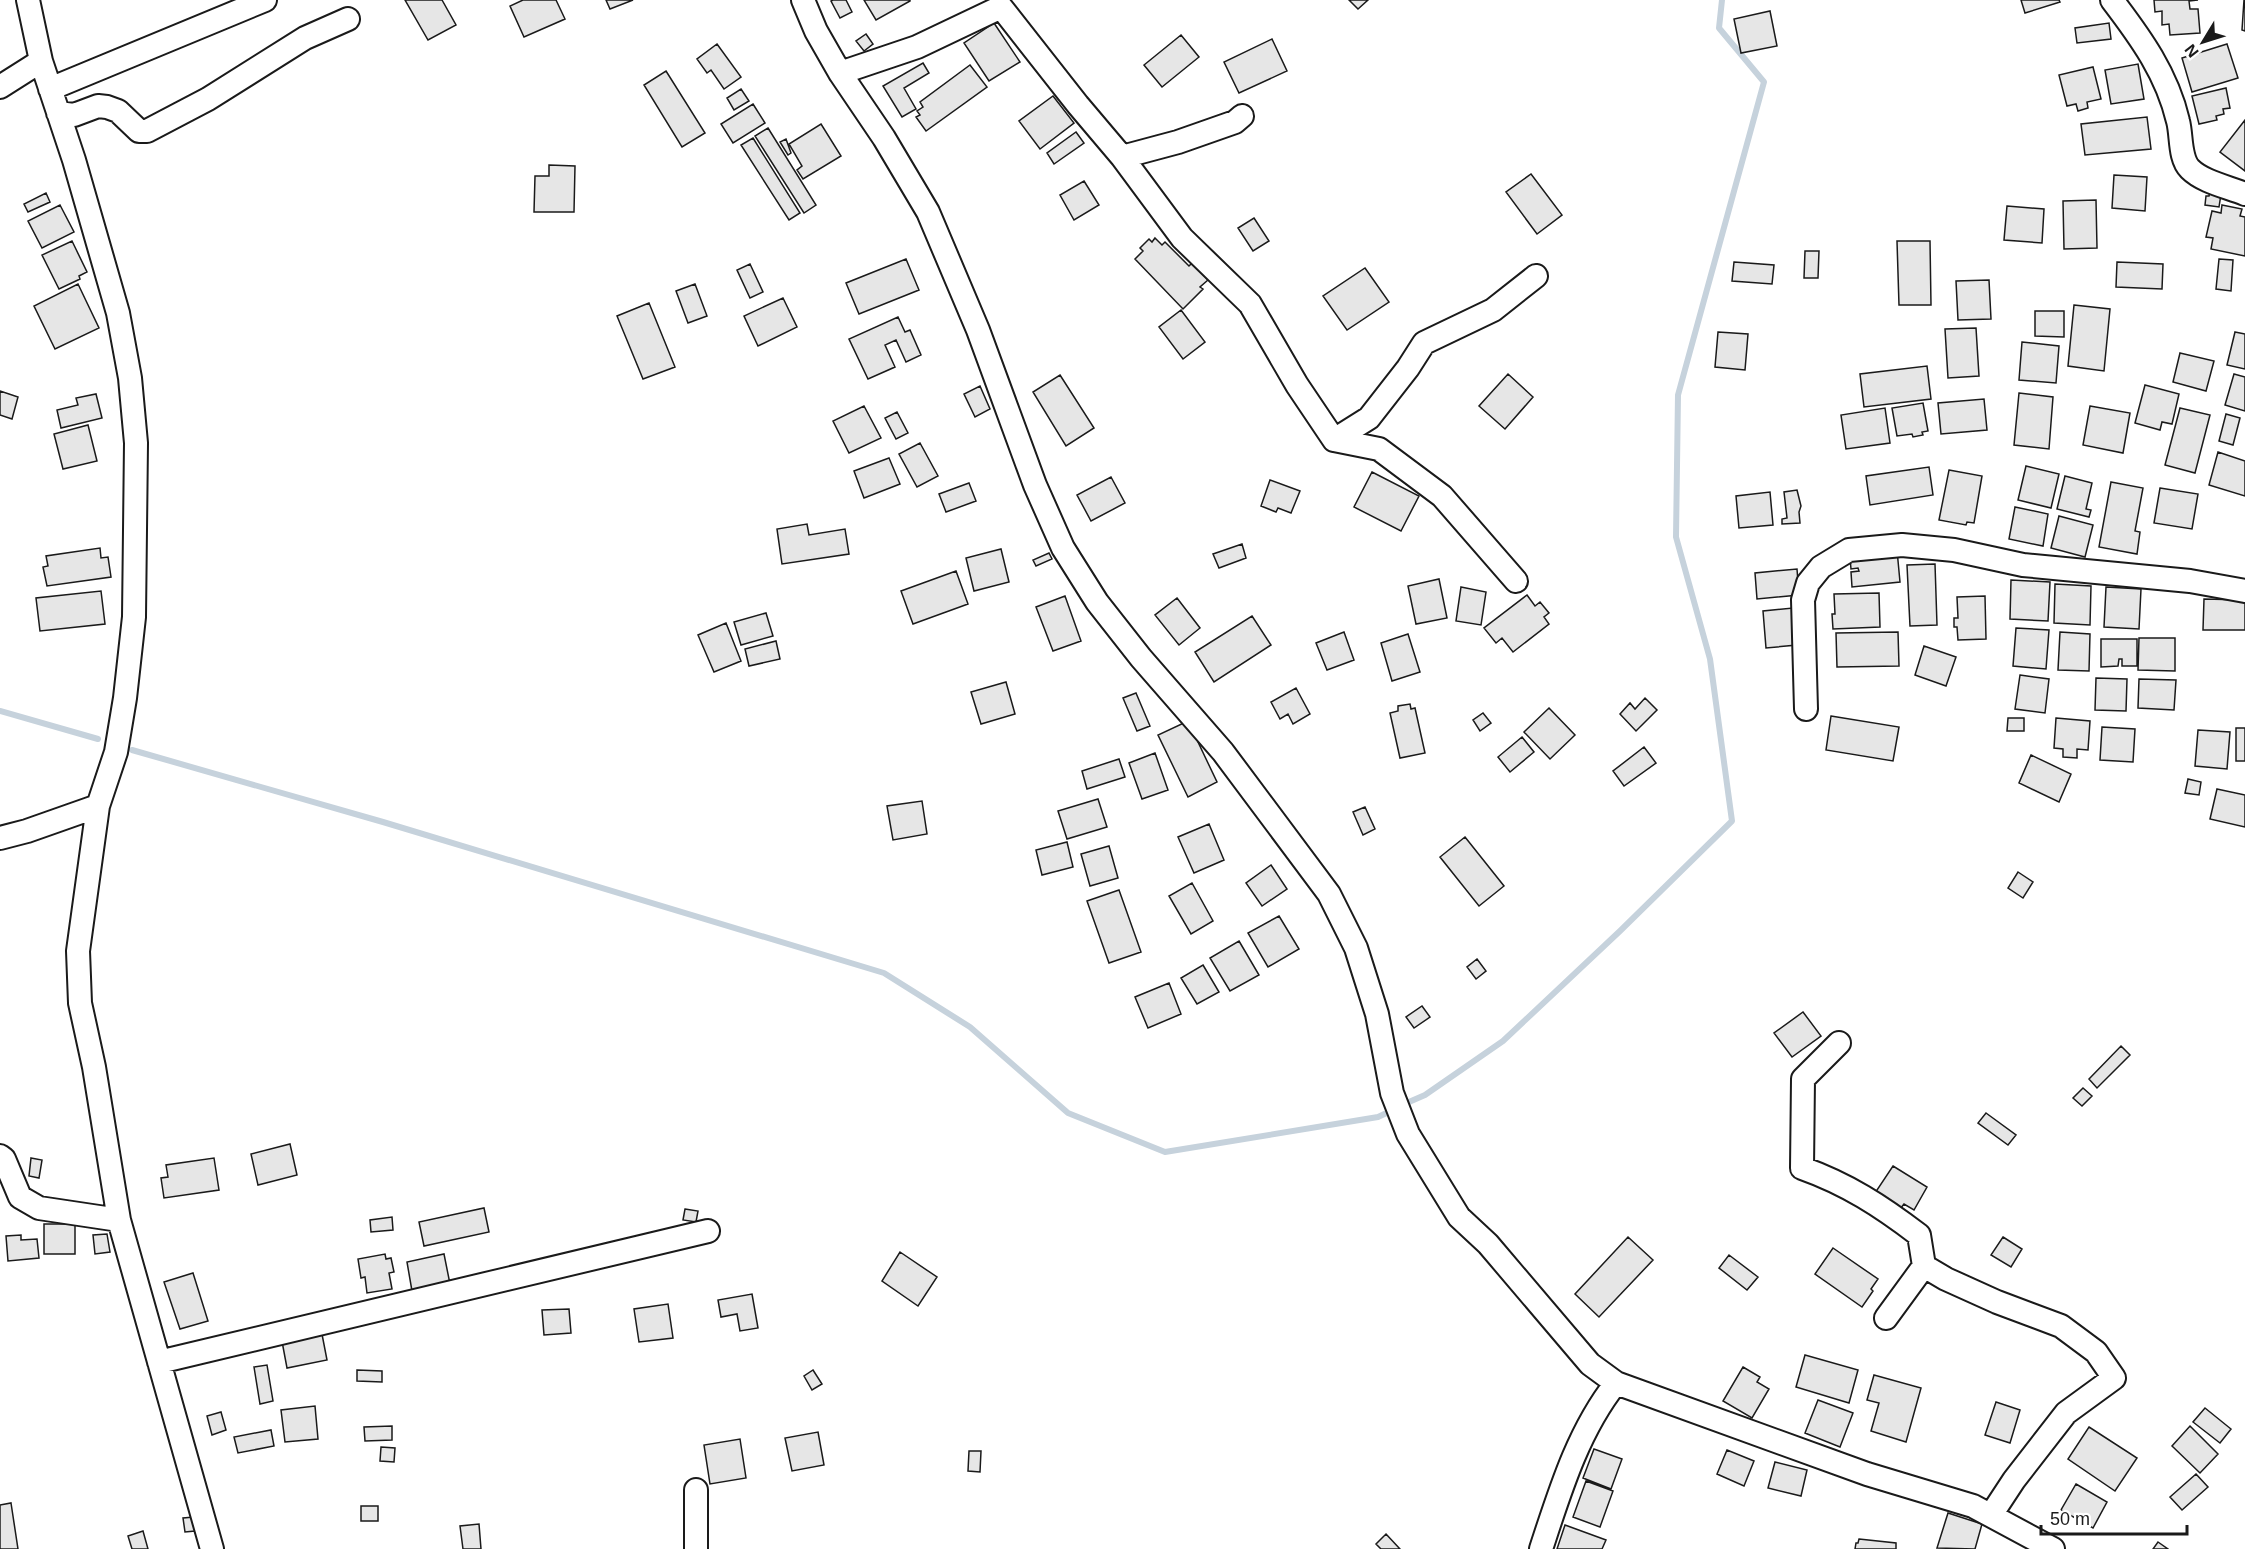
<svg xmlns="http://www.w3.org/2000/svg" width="2245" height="1549" font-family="Helvetica,sans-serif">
<rect width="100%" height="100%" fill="#fff"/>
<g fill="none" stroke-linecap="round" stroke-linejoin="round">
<path stroke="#c6d2dc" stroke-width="6" d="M0,711l98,28
M132,750l251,72 501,151 86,54 98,86 97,39 213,-35 15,-7
M1402,1105l23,-10 78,-54 117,-110 112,-110 -22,-162 -34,-122 2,-142 86,-313 -45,-54 3,-28"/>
</g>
<path fill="#e6e6e6" stroke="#1a1a1a" stroke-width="1.5" d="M405,0h37l14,25 -28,15z
M523,0h33l9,19 -41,18 -14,-31z
M606,0h27l-23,9z
M833,0h13l6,12 -12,6 -9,-17z
M864,0h46v1l-34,19z
M1349,0h19l-10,9z
M2021,0h38l1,2 -35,11z
M2154,0h44l-9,1 1,8h8l2,24 -30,2 -1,-11 -7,1v-14l-7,1z
M2244,0h1v31l-3,-1z
M1770,11l7,35 -36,7 -7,-34z
M994,23l26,39 -31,19 -25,-38z
M2109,23l2,16 -34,4 -2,-15z
M866,34l7,10 -9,7 -8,-10z
M1181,35l18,22 -37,30 -18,-22z
M1272,39l15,32 -48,22 -15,-31z
M717,44l24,33 -17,12 -13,-19 -4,3 -10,-14z
M2227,44l11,34 -46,14 -10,-34z
M923,63l6,10 -25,15 12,21 -14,8 -19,-31z
M2138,64l6,35 -33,5 -6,-34z
M970,65l17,22 -61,44 -10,-14 4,-2 -3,-4 6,-4 -3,-5z
M2093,67l8,32 -14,3 1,6 -10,3 -2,-7 -9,2 -8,-31z
M666,71l39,62 -23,14 -38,-62z
M2226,88l4,20 -7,1 1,5 -8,2 1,4 -18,4 -7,-28z
M741,89l8,12 -15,9 -7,-12z
M1053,96l21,27 -34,26 -21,-28z
M753,104l12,19 -32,20 -12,-19z
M2147,117l4,32 -66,6 -4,-31z
M2245,120v51l-25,-19z
M821,124l20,32 -38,23 -6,-9 5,-4 -13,-22z
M768,128l48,77 -12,8 -49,-77z
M1076,132l8,11 -30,21 -7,-11z
M753,138l47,75 -11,7 -48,-75z
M786,139l5,14 -3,2 -8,-13z
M549,165l26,1 -1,46h-40l1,-36h14z
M1531,174l31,41 -25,19 -31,-42z
M2114,175l33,2 -2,34 -33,-3z
M1084,181l15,24 -25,15 -14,-25z
M2210,192l11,2 -2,13 -14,-2 1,-9h3z
M46,193l4,9 -22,10 -4,-8z
M2096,200l1,48 -33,1 -1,-48z
M60,205l14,27 -32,16 -14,-27z
M2222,205l20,4 -2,7 5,1v39l-34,-7 2,-11 -7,-1 6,-26 9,2z
M2007,206l37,3 -2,34 -38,-3z
M1254,218l15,23 -16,10 -15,-23z
M1155,238l7,7 3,-3 24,24 3,-3 16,17 -8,7 3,2 -20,20 -48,-50 8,-8 -3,-3 9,-9 3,3z
M72,241l15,31 -8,4 1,3 -21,10 -17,-34z
M1897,241h33l1,64h-32z
M1805,251h14l-1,27h-14z
M906,259l13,31 -60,24 -13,-31z
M2219,259l14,1 -2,31 -15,-2z
M1734,262l40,3 -2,19 -40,-3z
M2117,262l46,2 -1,25 -46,-2z
M750,264l13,28 -13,6 -13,-28z
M1365,268l24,34 -42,28 -24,-34z
M1989,280l2,39 -33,1 -2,-39z
M78,284l21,44 -44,21 -21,-43z
M695,284l12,32 -19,7 -12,-32z
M783,298l14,29 -39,19 -14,-30z
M649,303l26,64 -32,12 -26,-63z
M2074,305l36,4 -6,62 -36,-5z
M1181,310l24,32 -22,17 -24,-32z
M2035,311h29v26l-29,-1z
M898,317l7,15 5,-2 11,25 -15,7 -10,-22 -11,5 10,22 -27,12 -19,-40z
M1976,328l3,48 -31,2 -3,-49z
M1718,332l30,2 -3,36 -30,-3z
M2235,332l10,2v35l-18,-4z
M2022,342l37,4 -3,37 -37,-3z
M2180,353l34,8 -8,30 -33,-9z
M1927,366l4,33 -67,8 -4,-33z
M1508,374l25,23 -28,32 -26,-23z
M2234,374l11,3v34l-20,-6z
M1060,375l34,53 -28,18 -33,-54z
M2145,385l34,9 -7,30 -10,-2 -2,8 -25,-7z
M980,386l10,23 -15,8 -11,-23z
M0,391l18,6 -6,22 -12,-4z
M2019,393l34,4 -4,52 -35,-4z
M96,394l6,24 -41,10 -4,-18 21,-5 -2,-7z
M1984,399l3,31 -46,4 -3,-31z
M1923,403l5,28 -6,1 1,3 -10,2 -1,-3 -15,2 -5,-28z
M864,406l17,32 -32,15 -16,-32z
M2090,406l40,7 -7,40 -40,-8z
M1885,408l5,35 -44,6 -5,-34z
M2180,408l30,7 -15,58 -30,-8z
M897,412l11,21 -12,6 -11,-21z
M2226,414l14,4 -7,27 -14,-4z
M88,425l9,36 -34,8 -9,-35z
M920,443l18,33 -21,11 -18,-33z
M2218,452l27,9v35l-36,-11z
M889,458l11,26 -36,14 -10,-27z
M2026,466l33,8 -8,34 -33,-8z
M1929,467l4,28 -63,10 -4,-29z
M1949,470l33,6 -8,47 -7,-1 -1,3 -27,-5z
M1372,472l47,24 -18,35 -47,-24z
M2065,476l27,7 -6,26 5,1 -2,7 -32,-8z
M1111,477l14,26 -34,18 -14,-26z
M1270,480l30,11 -9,22 -13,-5 -2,4 -15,-6z
M2111,482l32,6 -8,43 5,1 -3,22 -38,-7z
M969,483l7,18 -30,11 -7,-18z
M2160,488l38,6 -6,35 -38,-6z
M1797,490l4,16 -2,6 1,11 -18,1v-5l5,-1 -3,-26z
M1770,492l3,33 -34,3 -3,-32z
M2015,507l33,7 -5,32 -34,-7z
M2059,516l34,9 -8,32 -34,-9z
M807,524l2,11 36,-6 4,25 -67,10 -5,-35z
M1242,544l4,14 -27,10 -6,-14z
M100,548l1,10 7,-1 3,20 -64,9 -4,-19 5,-1 -2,-10z
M1001,549l8,33 -35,9 -8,-33z
M1897,550l3,32 -48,5 -1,-15 8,-1 -1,-3 -7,1 -1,-11z
M1049,553l3,6 -16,7 -3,-6z
M1935,564l2,61 -27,1 -3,-61z
M1797,569l2,26 -42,4 -2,-26z
M956,571l12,33 -55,20 -12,-33z
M1439,579l8,39 -31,6 -8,-38z
M2011,580l39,2 -2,39 -38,-2z
M2055,584l36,2 -1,39 -36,-2z
M1461,587l25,5 -5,33 -25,-4z
M2106,587l35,2 -2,40 -35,-2z
M101,591l4,33 -65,7 -4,-33z
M1879,593l1,34 -47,2 -1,-15h3l-1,-20z
M1527,595l8,11 5,-4 9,11 -5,4 5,7 -36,28 -11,-14 -6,5 -12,-15z
M1065,596l16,45 -28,10 -17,-44z
M1985,596l1,43 -28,1 -1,-13h-3v-9h4l-1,-21z
M1177,598l23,30 -21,17 -24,-30z
M2204,599l41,1v30h-42z
M1793,608l4,37 -31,3 -3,-37z
M766,613l7,23 -32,9 -7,-23z
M1252,616l19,29 -57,37 -19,-30z
M726,623l15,38 -27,11 -16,-37z
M2016,628l33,2 -3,39 -33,-3z
M1344,632l10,28 -27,10 -11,-27z
M1898,632l1,34 -62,1 -1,-34z
M2060,632l30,2 -1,37 -31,-1z
M1408,634l12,38 -28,9 -11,-38z
M2139,638h36v33l-37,-1z
M2101,639h36v27h-15v-7h-3l-1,7 -17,1z
M776,641l4,18 -31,7 -4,-17z
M1924,646l32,11 -10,29 -31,-11z
M2020,675l29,4 -4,34 -30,-4z
M2096,678l31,1 -1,32 -31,-1z
M2139,679l37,1 -2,30 -36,-2z
M1006,682l9,32 -34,10 -10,-32z
M1296,688l14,26 -17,10 -5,-10 -8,5 -9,-17z
M1136,693l14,33 -13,5 -14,-33z
M1645,698l12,12 -21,21 -16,-17 10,-11 5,6z
M1410,704l1,5 4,-1 10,45 -25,5 -10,-45 8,-2v-5z
M1549,708l26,27 -25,24 -26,-27z
M1483,713l8,10 -11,8 -7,-11z
M1831,716l68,11 -6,34 -67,-11z
M2008,718h16v13h-17z
M2056,718l34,3 -2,29 -11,-1v9l-14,-1v-8l-9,-1z
M1188,721l29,61 -29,15 -30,-62z
M2102,727l33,2 -2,33 -33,-2z
M2236,728h9v33h-9z
M2198,730l32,2 -3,37 -32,-3z
M1522,737l12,15 -24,20 -12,-15z
M1644,747l12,16 -32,23 -11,-15z
M1155,753l13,37 -26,9 -13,-36z
M2031,755l40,19 -12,28 -40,-19z
M1119,759l6,18 -38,12 -5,-18z
M2188,779l13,3 -2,13 -14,-2z
M2217,789l28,6v32l-35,-8z
M1098,799l9,28 -40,12 -9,-28z
M922,801l5,33 -34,6 -6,-34z
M1365,807l10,22 -12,6 -10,-23z
M1209,824l15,36 -30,13 -16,-36z
M1465,837l39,49 -25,20 -39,-49z
M1067,842l6,25 -31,8 -6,-25z
M1109,846l9,32 -28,8 -9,-32z
M1271,865l16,24 -25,17 -16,-23z
M2018,872l15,10 -10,16 -15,-10z
M1192,883l21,38 -22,13 -22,-38z
M1119,890l22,62 -32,11 -22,-62z
M1279,916l20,33 -31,18 -20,-34z
M1239,941l20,34 -29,16 -20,-33z
M1477,959l9,12 -10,8 -9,-12z
M1203,965l16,27 -22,12 -16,-26z
M1169,983l12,31 -33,14 -13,-31z
M1422,1006l8,11 -16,11 -8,-11z
M1803,1012l18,24 -29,21 -18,-24z
M2121,1046l9,9 -33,33 -8,-9z
M2083,1088l9,8 -10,10 -9,-8z
M1986,1113l30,22 -8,10 -30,-22z
M290,1144l7,31 -39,10 -7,-31z
M31,1158l11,2 -3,18 -10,-2z
M214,1158l5,32 -55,8 -3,-20 7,-1 -2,-12z
M1893,1166l34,21 -13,23 -10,-6 -4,5 -25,-16z
M484,1208l5,24 -65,14 -5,-24z
M685,1209l13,2 -2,11 -13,-2z
M392,1217l1,13 -22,2 -1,-12z
M44,1224h31v30h-31z
M107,1234l3,18 -15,2 -2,-19z
M21,1235v5l16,-1 2,19 -31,3 -2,-25z
M1628,1237l25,23 -54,57 -24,-23z
M2003,1237l19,12 -11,18 -20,-12z
M1833,1248l45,31 -7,10 2,2 -11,16 -47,-33z
M900,1252l37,25 -19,29 -36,-25z
M385,1254l1,5 5,-1 3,14 -5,1 3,16 -25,4 -2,-16 -4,1 -3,-19z
M444,1254l6,30 -38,7 -5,-29z
M1729,1255l29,22 -11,13 -28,-22z
M193,1273l15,48 -28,8 -16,-47z
M752,1294l6,34 -18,3 -3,-17 -16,3 -3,-17z
M668,1304l5,34 -34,4 -5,-33z
M569,1309l2,24 -27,2 -2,-25z
M321,1329l6,31 -40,8 -6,-32z
M1805,1355l53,15 -9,33 -53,-16z
M267,1365l6,36 -13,3 -6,-37z
M1743,1367l17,10 -3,5 12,7 -17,29 -29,-17z
M357,1370l25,1v11l-25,-1z
M813,1370l9,14 -10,6 -8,-14z
M1874,1375l47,13 -15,54 -35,-11 8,-28 -12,-3z
M1818,1400l35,13 -13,34 -35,-14z
M1996,1402l24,8 -10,33 -25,-8z
M315,1406l3,33 -33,3 -4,-32z
M2205,1408l26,21 -11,14 -27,-21z
M221,1412l5,18 -14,5 -5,-19z
M392,1426v14l-27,1 -1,-14z
M2190,1426l28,28 -18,19 -28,-27z
M2089,1427l48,31 -22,33 -47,-32z
M271,1430l3,16 -36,7 -4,-16z
M818,1432l6,33 -32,6 -7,-33z
M740,1439l6,39 -36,6 -6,-39z
M381,1447l14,1 -1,14 -14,-1z
M1594,1449l28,10 -11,30 -28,-11z
M1727,1450l27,11 -10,25 -27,-12z
M969,1451h12l-1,21 -12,-1z
M1775,1462l32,8 -6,26 -33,-8z
M2196,1474l12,13 -26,23 -12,-13z
M1586,1481l27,10 -13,36 -27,-10z
M2076,1484l31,18 -14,26 -32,-18z
M11,1503l7,46h-18v-44z
M361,1506h17v15h-17z
M1948,1513l34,11 -7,25 -38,-1z
M194,1517l1,14 -10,1 -2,-14z
M479,1524l2,25h-18l-3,-23z
M1565,1525l41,15 -4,9h-45z
M143,1531l5,18h-16l-4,-13z
M1386,1534l14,15h-19l-5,-5z
M1859,1539l37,4v6h-41l1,-6h2z
M2158,1542l10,7h-15z"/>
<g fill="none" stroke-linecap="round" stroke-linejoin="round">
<g stroke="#1a1a1a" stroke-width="26">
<path id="minor" d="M28,0l13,61 33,99 44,153 12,65 6,65 -2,174 -9,81 -9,54 -18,54 -20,145 2,52 14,64 25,153 93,329
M803,0l13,31 24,42 44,65 44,74 50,118 57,155 28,63 34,54 44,56 82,94 106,142 27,54 21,66 15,79 16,41 51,83 29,27 102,120 26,19 251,91 106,32 80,43
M2112,0c29,38 55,74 66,121 4,15 1,37 12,48 13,13 38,18 55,25
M840,73l77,-26 84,-40 77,98 44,52 60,81 68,66 47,81 37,55 45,9 63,47 74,85
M0,87l41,-26
M50,89l215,-89
M58,113l16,2 24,-9 9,1 11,4 21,20h8l61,-32 97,-61 43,-19
M1122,157l56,-15 57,-20 7,-6
M1334,440l35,-22 39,-50 16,-25 69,-33 43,-34
M1806,709l-3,-109 5,-17 13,-16 28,-17 53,-5 52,5 69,15 167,16 55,10
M0,838l27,-7 71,-25
M1839,1043l-36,36 -1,89c45,16 79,38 117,67l5,31
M0,1156l4,3 16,38 19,11 80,12
M1886,1318l38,-52 22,13 51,23 64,24 35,26 18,26 -48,35 -52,67 -23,35
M159,1362l549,-131
M696,1549v-59
M1541,1549c19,-58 37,-118 75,-166"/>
</g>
<use href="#minor" stroke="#fff" stroke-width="22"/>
</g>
<g transform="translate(2203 42) rotate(232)" stroke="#ffffff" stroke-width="4.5" paint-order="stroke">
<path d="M0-4.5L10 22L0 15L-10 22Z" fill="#1a1a1a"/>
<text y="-9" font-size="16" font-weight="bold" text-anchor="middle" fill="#1a1a1a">N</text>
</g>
<path d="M2041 1525v9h146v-9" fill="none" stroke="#1a1a1a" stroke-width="3"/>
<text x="2050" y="1525" font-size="18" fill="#1a1a1a" stroke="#ffffff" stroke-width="4.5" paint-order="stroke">50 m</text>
</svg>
